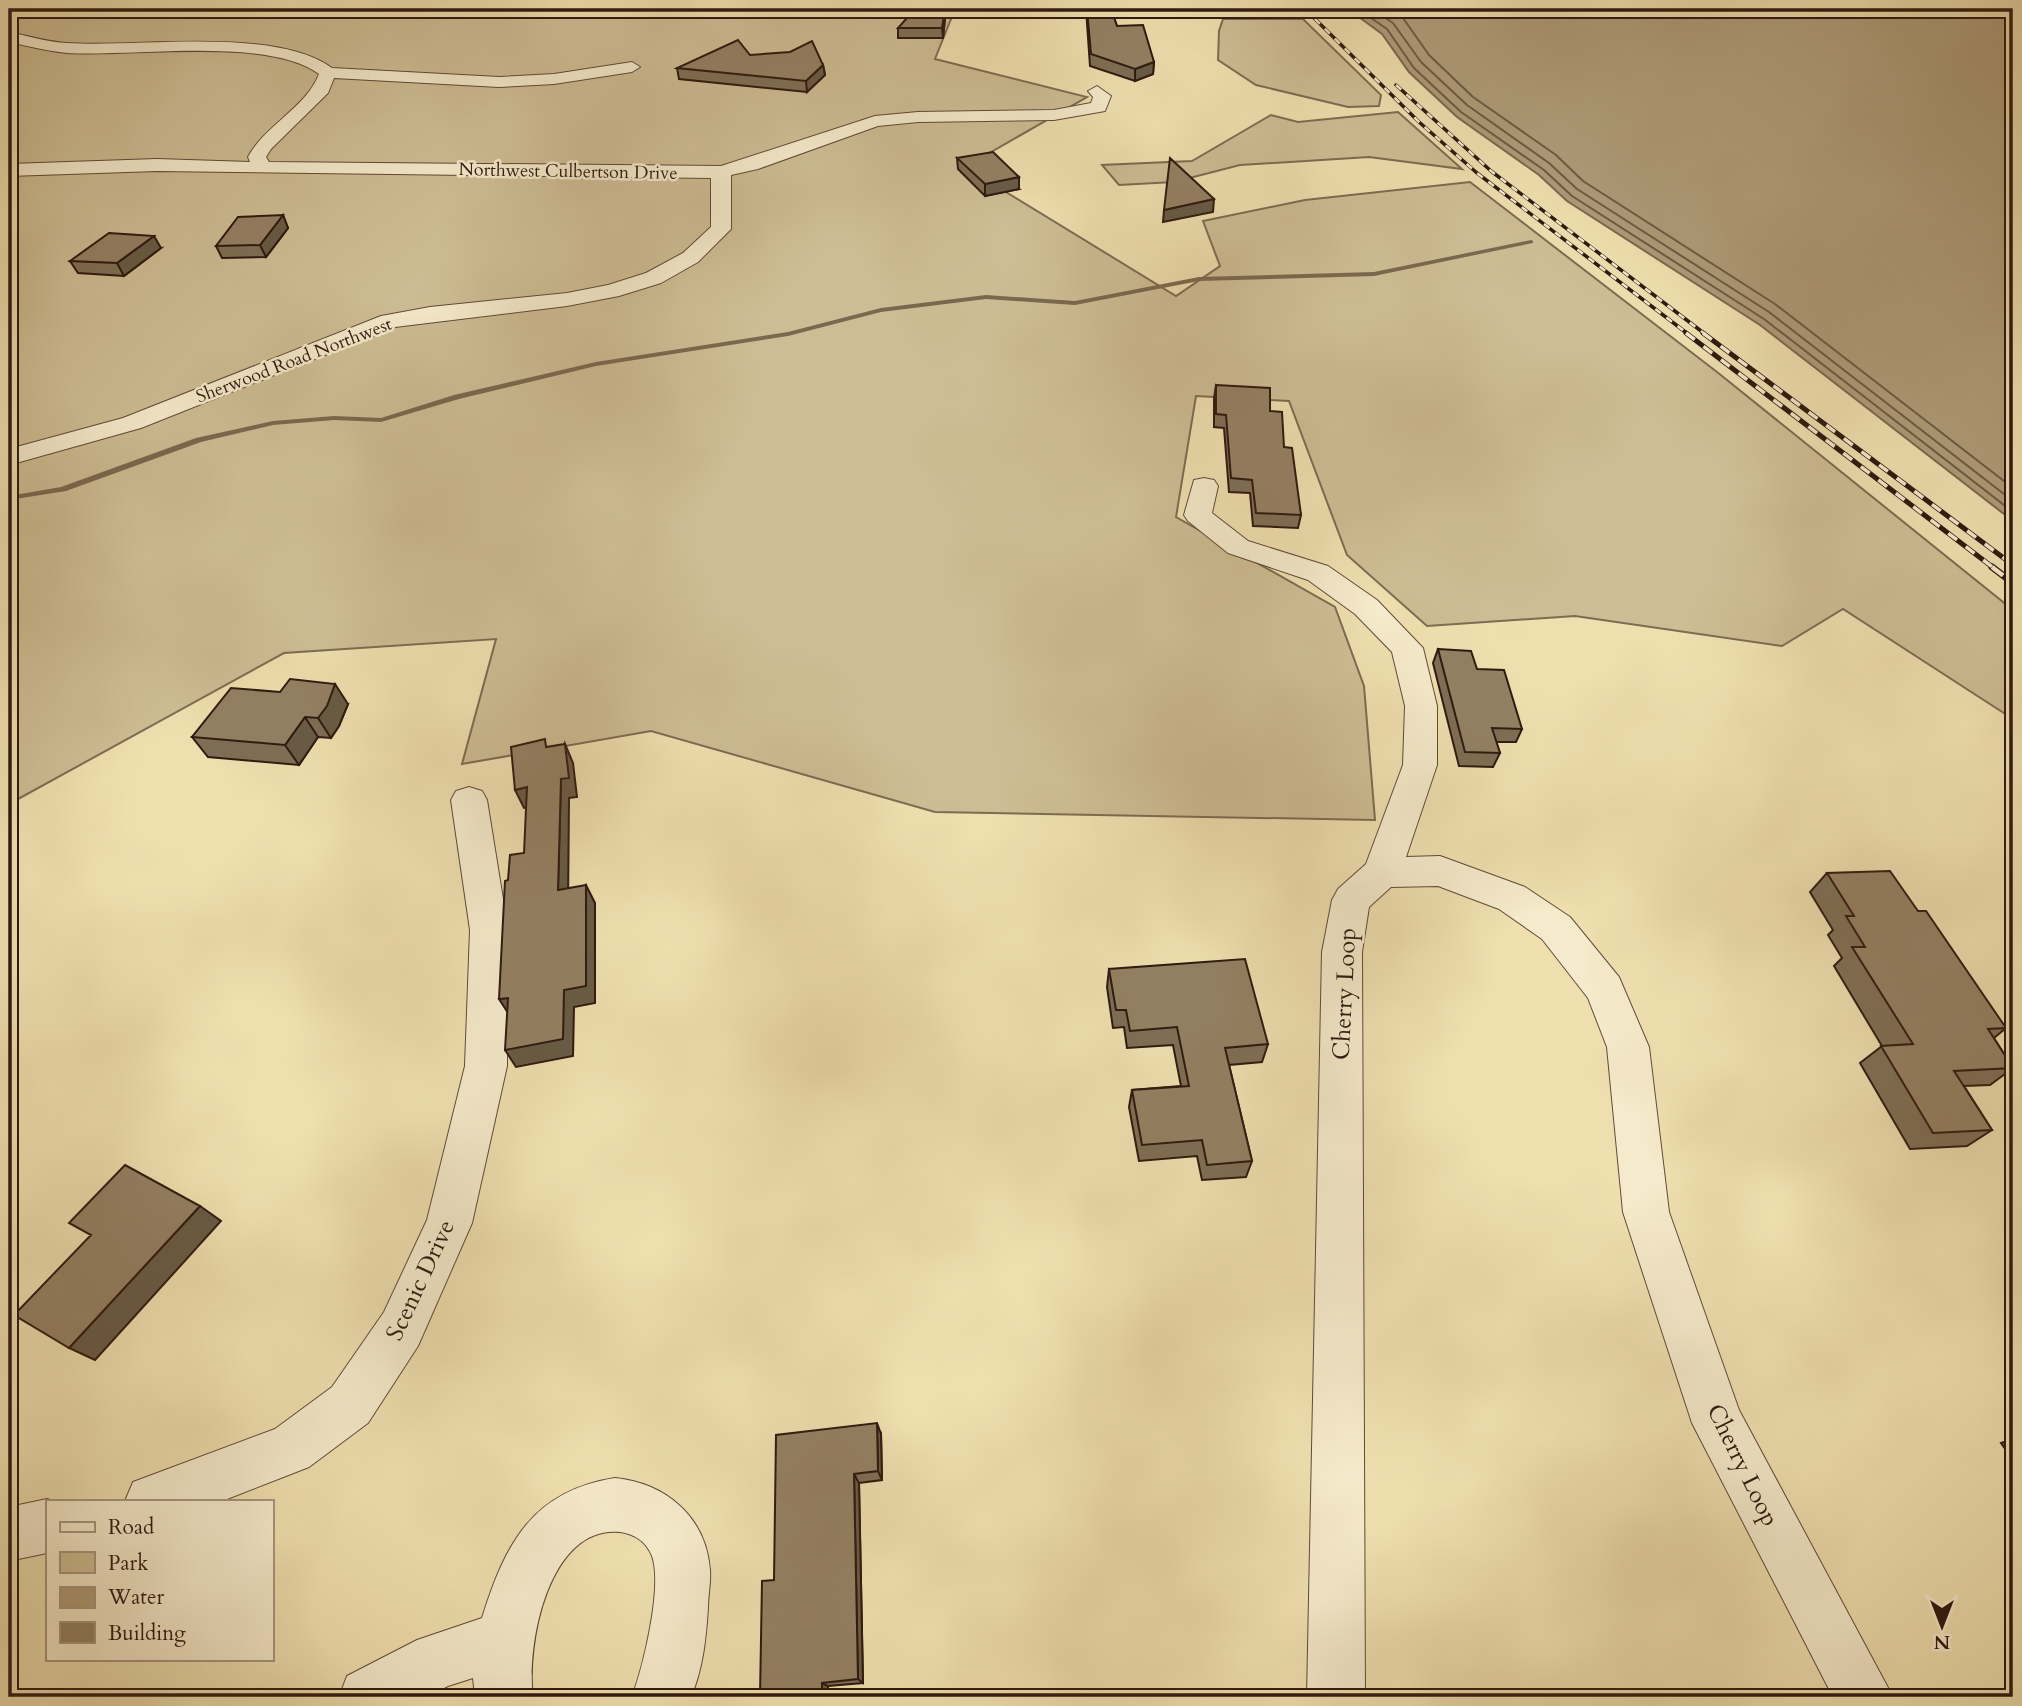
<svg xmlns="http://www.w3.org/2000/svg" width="2022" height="1706" font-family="Cardo,serif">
<rect width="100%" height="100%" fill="#efdfaf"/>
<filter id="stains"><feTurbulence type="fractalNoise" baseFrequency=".00286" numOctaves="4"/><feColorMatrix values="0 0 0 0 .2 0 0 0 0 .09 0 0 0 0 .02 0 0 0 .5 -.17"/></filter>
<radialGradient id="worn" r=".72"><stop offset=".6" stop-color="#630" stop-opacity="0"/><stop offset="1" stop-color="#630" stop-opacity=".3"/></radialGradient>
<path fill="#cebd94" stroke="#7e6b52" stroke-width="2" d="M9,9h946l-20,50 152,38 -122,70 211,129 44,-30 -17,-45 102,-21 165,-18 247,190 296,238v109l-170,-110 -61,37 -207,-30 -148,10 -80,-71 -58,-154 -93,-5 -20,121 159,90 29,79 11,134 -440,-8 -284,-81 -189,33 34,-125 -212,14 -275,151z
M1223,19h80l78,76 -2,11 -31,1 -92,-22 -38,-25 1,-29z
M1398,112l64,57 -93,-12 -129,8 -66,17 -55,3 -17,-20 90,-4 79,-46 27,7z"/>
<path fill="#ae9c79" stroke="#7b684f" stroke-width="2" d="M1348,9h665v512l-253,-196 -193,-124 -28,-26 -82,-58 -48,-45 -27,-38z"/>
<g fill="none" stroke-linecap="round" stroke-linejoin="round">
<path stroke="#6e5a44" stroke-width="2" d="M1358,9l29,20 27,39 47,44 83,58 28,26 192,123 249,193
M1372,9l21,14 28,39 46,43 82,58 28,26 192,123 244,189
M1391,9l12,9 26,37 44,42 83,58 27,26 192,123 238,184"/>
<path fill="#7b684f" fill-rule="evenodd" d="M1531,240l2,1v2l-159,33 -175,5 -124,24 -89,-6 -105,13 -93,24 -192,30 -137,33 -78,23 -47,-2 -61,5 -72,17 -135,49 -57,9v-4l52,-9 135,-49 77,-17 61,-5 47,2 73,-23 142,-33 192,-30 93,-24 105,-13 89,6 124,-24 175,-5z"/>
<g stroke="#5f4a38" stroke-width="2">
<path id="minor" d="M9,32c19,4 39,10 58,11 72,5 207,-17 265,25l167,9 55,-3 78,-12 8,5 -8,5 -78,12 -55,3 -165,-9 -6,15 -57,56 -5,8 3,5 452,4 154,-50 43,-4 136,-2 37,-7 2,-6 -5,-6 9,-5 14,10 -6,15 -51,9 -136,2 -40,4 -120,43 -27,6v54l-33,33 -37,21 -42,13 -52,10 -172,21 -254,101 -132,37v-16l114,-31 258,-102 49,-9 137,-14 41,-8 38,-12 37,-20 28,-26v-49l-554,-7 -148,5v-12l148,-5 93,3 -2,-5c17,-32 58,-49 71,-83 -51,-38 -187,-17 -252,-21 -20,-2 -39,-7 -58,-11z
M1204,478l10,2 4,6 -6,27 36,28 80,25 49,34 46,48 14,58v59l-31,92 34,-1 85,31 45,30 49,60 30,70 20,165 70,198 154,287h-60l-141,-274 -69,-211 -16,-165 -19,-49 -46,-59 -43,-30 -61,-23 -47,1 -22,20 -7,45 3,745h-58l15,-745 10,-52 6,-11 28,-25 37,-99 2,-59 -13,-54 -37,-38 -47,-34 -80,-27 -40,-32 -4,-6 10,-35z
M469,787l13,4 5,9 21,130 -1,136 -35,157 -54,123 -50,77 -59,44 -87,34h-97l8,-19 142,-53 57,-42 52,-75 43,-92 38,-154 5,-136 -19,-130 5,-9z
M615,1478c50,5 91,38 95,92 1,12 -2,25 -2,38 -2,31 -5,60 -17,89h-59c11,-30 31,-110 20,-141 -6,-15 -18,-22 -32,-24 -72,-7 -94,114 -87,165h-58l-2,-19 -25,8 -22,11h-87l8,-21 70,-36 65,-22c23,-74 50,-127 133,-140z
M47,1499l6,2h-6v52l-38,8v-54z"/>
</g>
<use href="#minor" fill="#f5eacb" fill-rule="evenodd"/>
<g stroke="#2f1910" stroke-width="3.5">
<path id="rail-far2" d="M1305,9l114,113 58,51 211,161
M1396,85l95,86 214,163"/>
</g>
<g stroke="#2f1910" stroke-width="5">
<path id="rail-far1" d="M1686,333l309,236
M1703,333l310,232"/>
</g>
<g stroke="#2f1910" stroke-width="7">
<path id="rail" d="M1992,567l21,16"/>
</g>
<use href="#rail-far2" stroke="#f5eacb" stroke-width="2.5" stroke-dasharray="7" stroke-linecap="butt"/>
<use href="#rail-far1" stroke="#f5eacb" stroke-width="3.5" stroke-dasharray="11" stroke-linecap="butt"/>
<use href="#rail" stroke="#f5eacb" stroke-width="4.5" stroke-dasharray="14" stroke-linecap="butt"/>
</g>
<path fill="#7e6e55" stroke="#2f1910" stroke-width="2" d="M946,9l-3,29h-45v-10z
M1086,9h25l6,17 37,36 -1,12 -18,7 -45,-15z
M750,55l73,10 2,10 -18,17 -128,-13 -2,-11z
M957,158l62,31 -34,7 -27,-27z
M283,215l5,13 -22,29 -44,1 -6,-12z
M161,248l-37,28 -46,-3 -8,-12z
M1216,385l54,26 14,36 17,68 -3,13 -45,-2 -3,-33 -21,-1 -5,-64 -10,-1v-29z
M1438,649l39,20 45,60 -6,13h-20l4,11 -7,14 -34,-1 -26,-103z
M348,704l-9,22 -8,12 -13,-1 -19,28 -91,-8 -16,-20z
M1827,873l91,38 88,117 -12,10 19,30 -23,17 -26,1 28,44 -25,16 -57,3 -50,-86 22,-17 -48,-80 8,-8 -14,-23 5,-5 -23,-38z
M1109,969l159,75 -6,18 -33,3 23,96 -6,16 -44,3 -5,-24 -58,5 -10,-54 3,-17 49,-4 -8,-41 -46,3 -3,-21 -11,1 -6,-41z
M881,1434l1,46 -23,3 4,200 -35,3v11l-54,-117z
M2013,1439v21l-12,-17z"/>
<path fill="#675a45" stroke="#2f1910" stroke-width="2" d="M945,9h1l-3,29 -1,-10z
M1154,62l-1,12 -18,7v-12z
M823,65l2,10 -18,17 -1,-11z
M1019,177v12l-34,7v-12z
M1214,199l-1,13 -50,10 1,-12z
M283,215l5,13 -22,29 -6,-12z
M154,236l7,12 -37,28 -7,-13z
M335,684l13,20 -9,22 -8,12 -13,-20z
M305,717l13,20 -19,28 -14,-20z
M565,744l8,19 4,34 -8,1 -1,110 -10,-18 3,-111z
M527,787l9,19 -12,2 -9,-18z
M586,885l9,18v100l-21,4 -1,49 -57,11 -11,-17z
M508,998l2,18 -11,-17z
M200,1206l21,15 -126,139 -26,-12z
M877,1423l4,11 1,46 -4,-9z
M854,1474l5,9 4,200 -5,-4z
M822,1683l6,3v11h-6z"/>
<path fill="#938063" stroke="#2f1910" stroke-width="2" d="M915,9h30l-3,19h-44z
M1087,9h24l6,17 26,-1 11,37 -19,7 -44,-15z
M738,40l12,15 40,-3 22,-11 11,24 -17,16 -129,-13z
M993,152l26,25 -34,7 -28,-26z
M1170,158l44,41 -50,11z
M283,215l-23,30 -44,1 22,-29z
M109,233l45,3 -37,27 -47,-2z
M1216,385l54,3v23l12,1 2,35 8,1 9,67 -45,-2 -4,-33 -21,-2 -5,-63 -10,-1z
M1438,649l33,2 6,18 27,1 18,59 -30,-1 8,25 -35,-1z
M290,679l45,5 -8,22 -9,12 -13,-1 -20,28 -93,-8 39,-49 49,4z
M545,739l1,8 19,-3 4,34 -8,1 -3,111 28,-5v101l-22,4 -1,49 -58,11 3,-52 -9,1 6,-118 3,-1 2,-25 14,-2 3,-66 -12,3 -4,-43z
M1890,871l28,40h8l80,117 -18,1 25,39 -59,3 38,59 -59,3 -52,-87 32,-2 -61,-97h13l-19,-31h8l-27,-43z
M1245,959l23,85 -43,4 27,113 -45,4 -5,-25 -60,5 -10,-55 57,-4 -12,-59 -47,4 -4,-21h-10l-7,-41z
M125,1165l75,41 -131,142 -55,-33 77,-80 -22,-12z
M877,1423l1,48 -24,3 4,205 -36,4v14h-62l2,-116 12,-1 2,-145z"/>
<g text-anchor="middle" stroke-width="5" stroke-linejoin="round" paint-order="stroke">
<g font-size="18" fill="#2f1910" stroke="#f5eacb">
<text transform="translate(568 171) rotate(1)" y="6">Northwest Culbertson Drive</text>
<text transform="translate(294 360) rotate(-21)" y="6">Sherwood Road Northwest</text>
</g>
<g font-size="24" fill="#2f1910" stroke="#f5eacb">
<text transform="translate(1344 994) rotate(-87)" y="8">Cherry Loop</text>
<text transform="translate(420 1280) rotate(-65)" y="8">Scenic Drive</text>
<text transform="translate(1743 1465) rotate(64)" y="8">Cherry Loop</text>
</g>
</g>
<rect width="2022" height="1706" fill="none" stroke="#efdfaf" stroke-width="35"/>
<rect x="10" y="10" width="2001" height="1685" fill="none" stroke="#2f1910" stroke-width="3.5"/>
<rect x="18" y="18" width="1987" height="1671" fill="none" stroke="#2f1910" stroke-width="2"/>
<rect x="46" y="1500" width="228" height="161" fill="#f5eacb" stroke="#a69680" stroke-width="2"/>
<rect x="60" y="1522" width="35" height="10" fill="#f5eacb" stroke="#a69680" stroke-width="2"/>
<text x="108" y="1534" font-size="21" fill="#2f1910">Road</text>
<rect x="60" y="1552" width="35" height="21" fill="#cebd94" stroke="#a69680" stroke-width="2"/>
<text x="108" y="1570" font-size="21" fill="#2f1910">Park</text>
<rect x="60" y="1587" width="35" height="21" fill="#ae9c79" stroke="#a69680" stroke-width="2"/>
<text x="108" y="1604" font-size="21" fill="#2f1910">Water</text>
<rect x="60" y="1622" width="35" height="21" fill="#938063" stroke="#a69680" stroke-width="2"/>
<text x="108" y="1640" font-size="21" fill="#2f1910">Building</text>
<g transform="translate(1942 1626) rotate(180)" stroke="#f5eacb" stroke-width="5" paint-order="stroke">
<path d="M0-5L12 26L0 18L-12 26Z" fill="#2f1910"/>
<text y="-10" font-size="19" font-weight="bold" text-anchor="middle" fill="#2f1910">N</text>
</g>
<rect width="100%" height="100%" filter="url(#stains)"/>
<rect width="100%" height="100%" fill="url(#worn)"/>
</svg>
